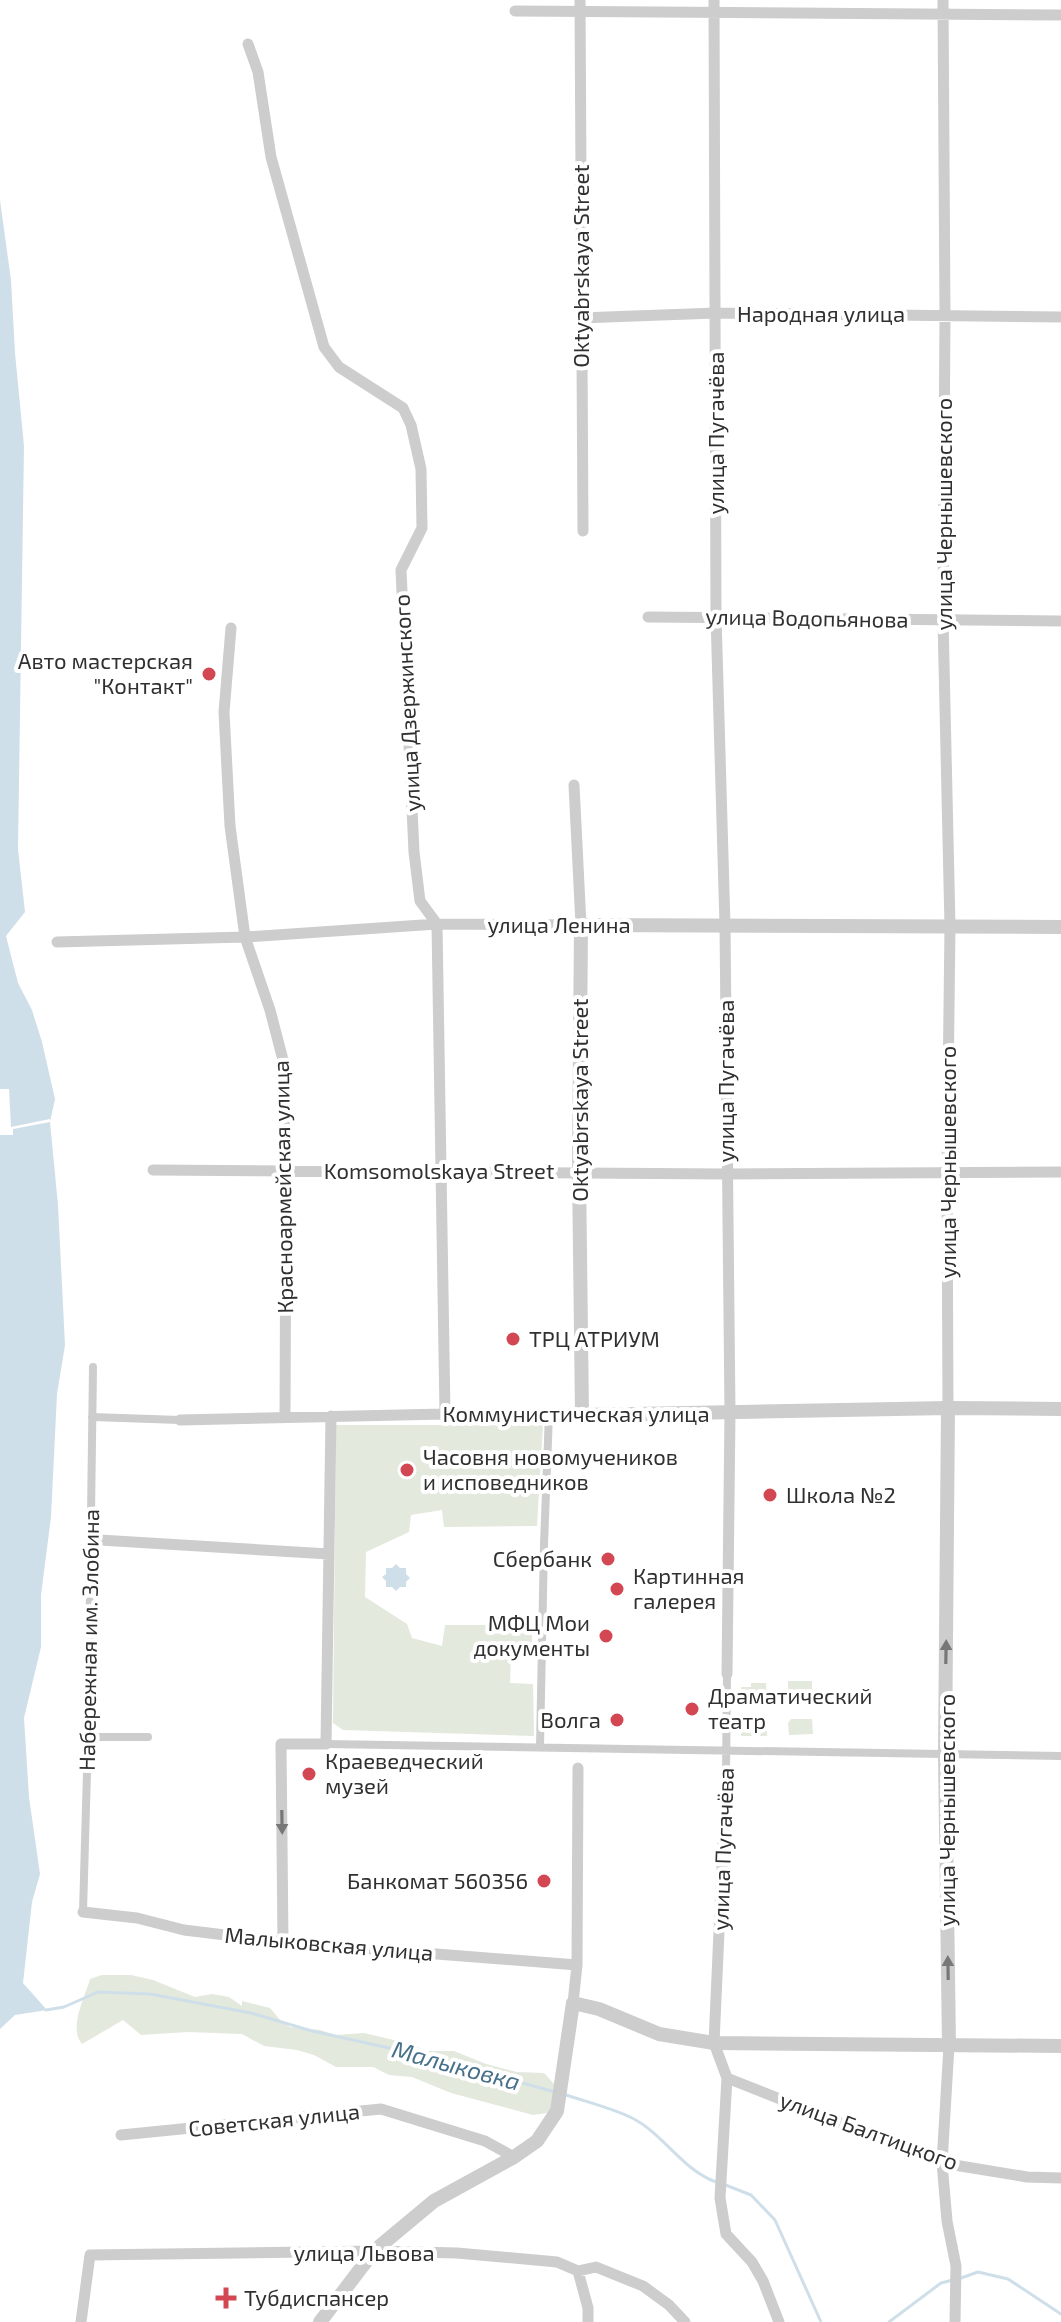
<svg xmlns="http://www.w3.org/2000/svg" width="1061" height="2322" font-family="'Exo 2',sans-serif">
<rect width="100%" height="100%" fill="#fff"/>
<path fill="#e3e9dd" d="M336,1425h207l-6,101 -93,1 -2,-17 -31,5 -2,17 -43,20 -1,45 42,27 5,14 30,8 3,-21h87v29l-21,1 -1,28 23,1 1,52 -191,-6 -10,-7z
M788,1681h24v22l-20,-1 -4,-3z
M751,1683h15l1,19 -4,4h-22v-19h10z
M764,1719l3,4v13h-26l-1,-16z
M791,1719h21l1,15 -24,1 -1,-12z
M102,1975h29l22,5 42,17 17,-3 17,3 13,9v-5l28,7 11,13 9,6 30,3 16,5 28,-2 47,11 15,7h28l32,13 31,8 27,1 12,13 -5,23 -4,4 -14,2 -82,-22 -39,-16 -23,-2 -16,-8h-37l-22,-12 -17,-5 -33,-4 -22,-12 -54,-2 -47,3 -18,-15 -41,24c-14,-16 3,-47 8,-65z"/>
<path fill="#cfdfe9" d="M0,200l11,80 4,73 9,93 -6,403 7,63 -19,24 12,47 14,27 10,32 13,57 -5,23 8,83 7,140 -8,49 -6,123 -10,78v52l-17,71 5,79 11,77 -8,28 -9,81 24,27 -32,5 -15,14z
M396,1564l4,4h6v6l4,4 -4,4v5h-6l-4,4 -4,-4h-6v-6l-4,-4 4,-3v-6h6z"/>
<path fill="#fff" d="M0,1089h9l2,38 39,-8v3l-37,7v6h-13z"/>
<g fill="none" stroke-linecap="round" stroke-linejoin="round">
<path stroke="#cfdfe9" stroke-width="3" d="M46,2010l18,-3 34,-15 52,2 101,19 61,18 109,24 134,37
M566,2095c21,7 46,13 66,23 32,16 49,51 84,64
M723,2184l28,11 24,25 46,102
M961,2278l17,-6 30,7 53,35
M889,2322l52,-39 12,-3"/>
<path stroke="#cdcdcd" stroke-width="8" d="M92,1417l88,3
M96,1737h52
M326,1744l735,12
M540,1746l4,-202 5,-130
M726,1776l1,-102
M83,1912l5,-175 5,-370"/>
<path stroke="#cdcdcd" stroke-width="11" d="M580,0l3,531
M714,0l2,616 9,309 5,488 -3,261
M943,0l2,315 -2,304 7,307 -3,247 1,235
M515,11l546,4
M248,44l10,28 13,85 53,190 15,20 64,41 8,17 10,44 1,59 -21,42 13,282 6,49 17,23 8,490
M580,318l136,-5 345,4
M648,617l413,4
M231,628l-7,84 6,114 15,111 25,73 13,50 3,111 -1,246
M57,942l188,-5 192,-13 144,1 -7,-140
M153,1170l573,4 335,-2
M180,1420l265,-6 137,1
M100,1540l229,14
M726,1776l-12,267 13,35 -7,120 6,36 26,28 11,19 16,41
M83,1912l54,6 47,12 99,12 294,23
M283,1942l-2,-198h45l5,-328
M573,2003l4,-38 1,-197
M949,2046l-7,117 5,58 9,45 -1,56
M727,2078l215,85 85,14 34,1
M121,2135l260,-26 104,32 29,16
M578,2271l10,37v14
M81,2322l9,-67 284,-4 83,2 100,9 21,9 18,-4 47,19 26,19 16,17"/>
<path stroke="#cdcdcd" stroke-width="14" d="M1061,927l-480,-2 -2,246 3,244 366,-7 113,1
M948,1408l-3,347 4,291
M320,2322l54,-71 60,-50 80,-44 23,-16 20,-30 16,-108 26,6 60,25 55,9 347,3"/>
</g>
<defs><path id="oneway-solid" d="M-6-.8H1V-3.2L6.5 0L1 3.2V.8H-6Z" transform="scale(2)"/></defs>
<g fill="#777">
<use href="#oneway-solid" transform="translate(946 1652) rotate(-89)"/>
<use href="#oneway-solid" transform="translate(282 1822) rotate(89)"/>
<use href="#oneway-solid" transform="translate(948 1968) rotate(-91)"/>
</g>
<g fill="#d34753" stroke="#fff" stroke-width="3">
<circle cx="209" cy="674" r="8"/>
<circle cx="513" cy="1339" r="8"/>
<circle cx="407" cy="1470" r="8"/>
<circle cx="770" cy="1495" r="8"/>
<circle cx="608" cy="1559" r="8"/>
<circle cx="617" cy="1589" r="8"/>
<circle cx="606" cy="1636" r="8"/>
<circle cx="692" cy="1709" r="8"/>
<circle cx="617" cy="1720" r="8"/>
<circle cx="309" cy="1774" r="8"/>
<circle cx="544" cy="1881" r="8"/>
<path d="M222 2286h8v8h8v8h-8v8h-8v-8h-8v-8h8z"/>
</g>
<g text-anchor="middle" stroke-width="8" stroke-linejoin="round" paint-order="stroke">
<g font-size="22" fill="#303030" stroke="#fff">
<text transform="translate(581 266) rotate(-90)" y="8">Oktyabrskaya Street</text>
<text x="821" y="322">Народная улица</text>
<text transform="translate(716 433) rotate(-90)" y="8">улица Пугачёва</text>
<text transform="translate(944 514) rotate(-90)" y="8">улица Чернышевского</text>
<text transform="translate(807 618) rotate(1)" y="8">улица Водопьянова</text>
<text transform="translate(407 703) rotate(-93)" y="8">улица Дзержинского</text>
<text x="559" y="933">улица Ленина</text>
<text transform="translate(726 1081) rotate(-90)" y="8">улица Пугачёва</text>
<text transform="translate(580 1100) rotate(-90)" y="8">Oktyabrskaya Street</text>
<text transform="translate(948 1162) rotate(-90)" y="8">улица Чернышевского</text>
<text x="439" y="1179">Komsomolskaya Street</text>
<text transform="translate(283 1187) rotate(-91)" y="8">Красноармейская улица</text>
<text x="576" y="1422">Коммунистическая улица</text>
<text transform="translate(89 1640) rotate(-89)" y="8">Набережная им. Злобина</text>
<text transform="translate(947 1810) rotate(-90)" y="8">улица Чернышевского</text>
<text transform="translate(723 1849) rotate(-88)" y="8">улица Пугачёва</text>
<text transform="translate(329 1944) rotate(5)" y="8">Малыковская улица</text>
<text transform="translate(274 2120) rotate(-6)" y="8">Советская улица</text>
<text transform="translate(869 2131) rotate(20)" y="8">улица Балтицкого</text>
<text x="364" y="2261">улица Львова</text>
</g>
<g font-size="22" fill="#303030" stroke="#fff" text-anchor="start">
<text x="193" y="669" text-anchor="end">Авто мастерская<tspan x="193" dy="25">"Контакт"</tspan></text>
<text x="529" y="1347">ТРЦ АТРИУМ</text>
<text x="423" y="1465">Часовня новомучеников<tspan x="423" dy="25">и исповедников</tspan></text>
<text x="786" y="1503">Школа №2</text>
<text x="592" y="1567" text-anchor="end">Сбербанк</text>
<text x="633" y="1584">Картинная<tspan x="633" dy="25">галерея</tspan></text>
<text x="590" y="1631" text-anchor="end">МФЦ Мои<tspan x="590" dy="25">документы</tspan></text>
<text x="708" y="1704">Драматический<tspan x="708" dy="25">театр</tspan></text>
<text x="601" y="1728" text-anchor="end">Волга</text>
<text x="325" y="1769">Краеведческий<tspan x="325" dy="25">музей</tspan></text>
<text x="528" y="1889" text-anchor="end">Банкомат 560356</text>
<text x="244" y="2306">Тубдиспансер</text>
</g>
<g font-size="24" font-style="italic" fill="#47718a" stroke="#fff">
<text transform="translate(456 2066) rotate(15)" y="8">Малыковка</text>
</g>
</g>
</svg>
